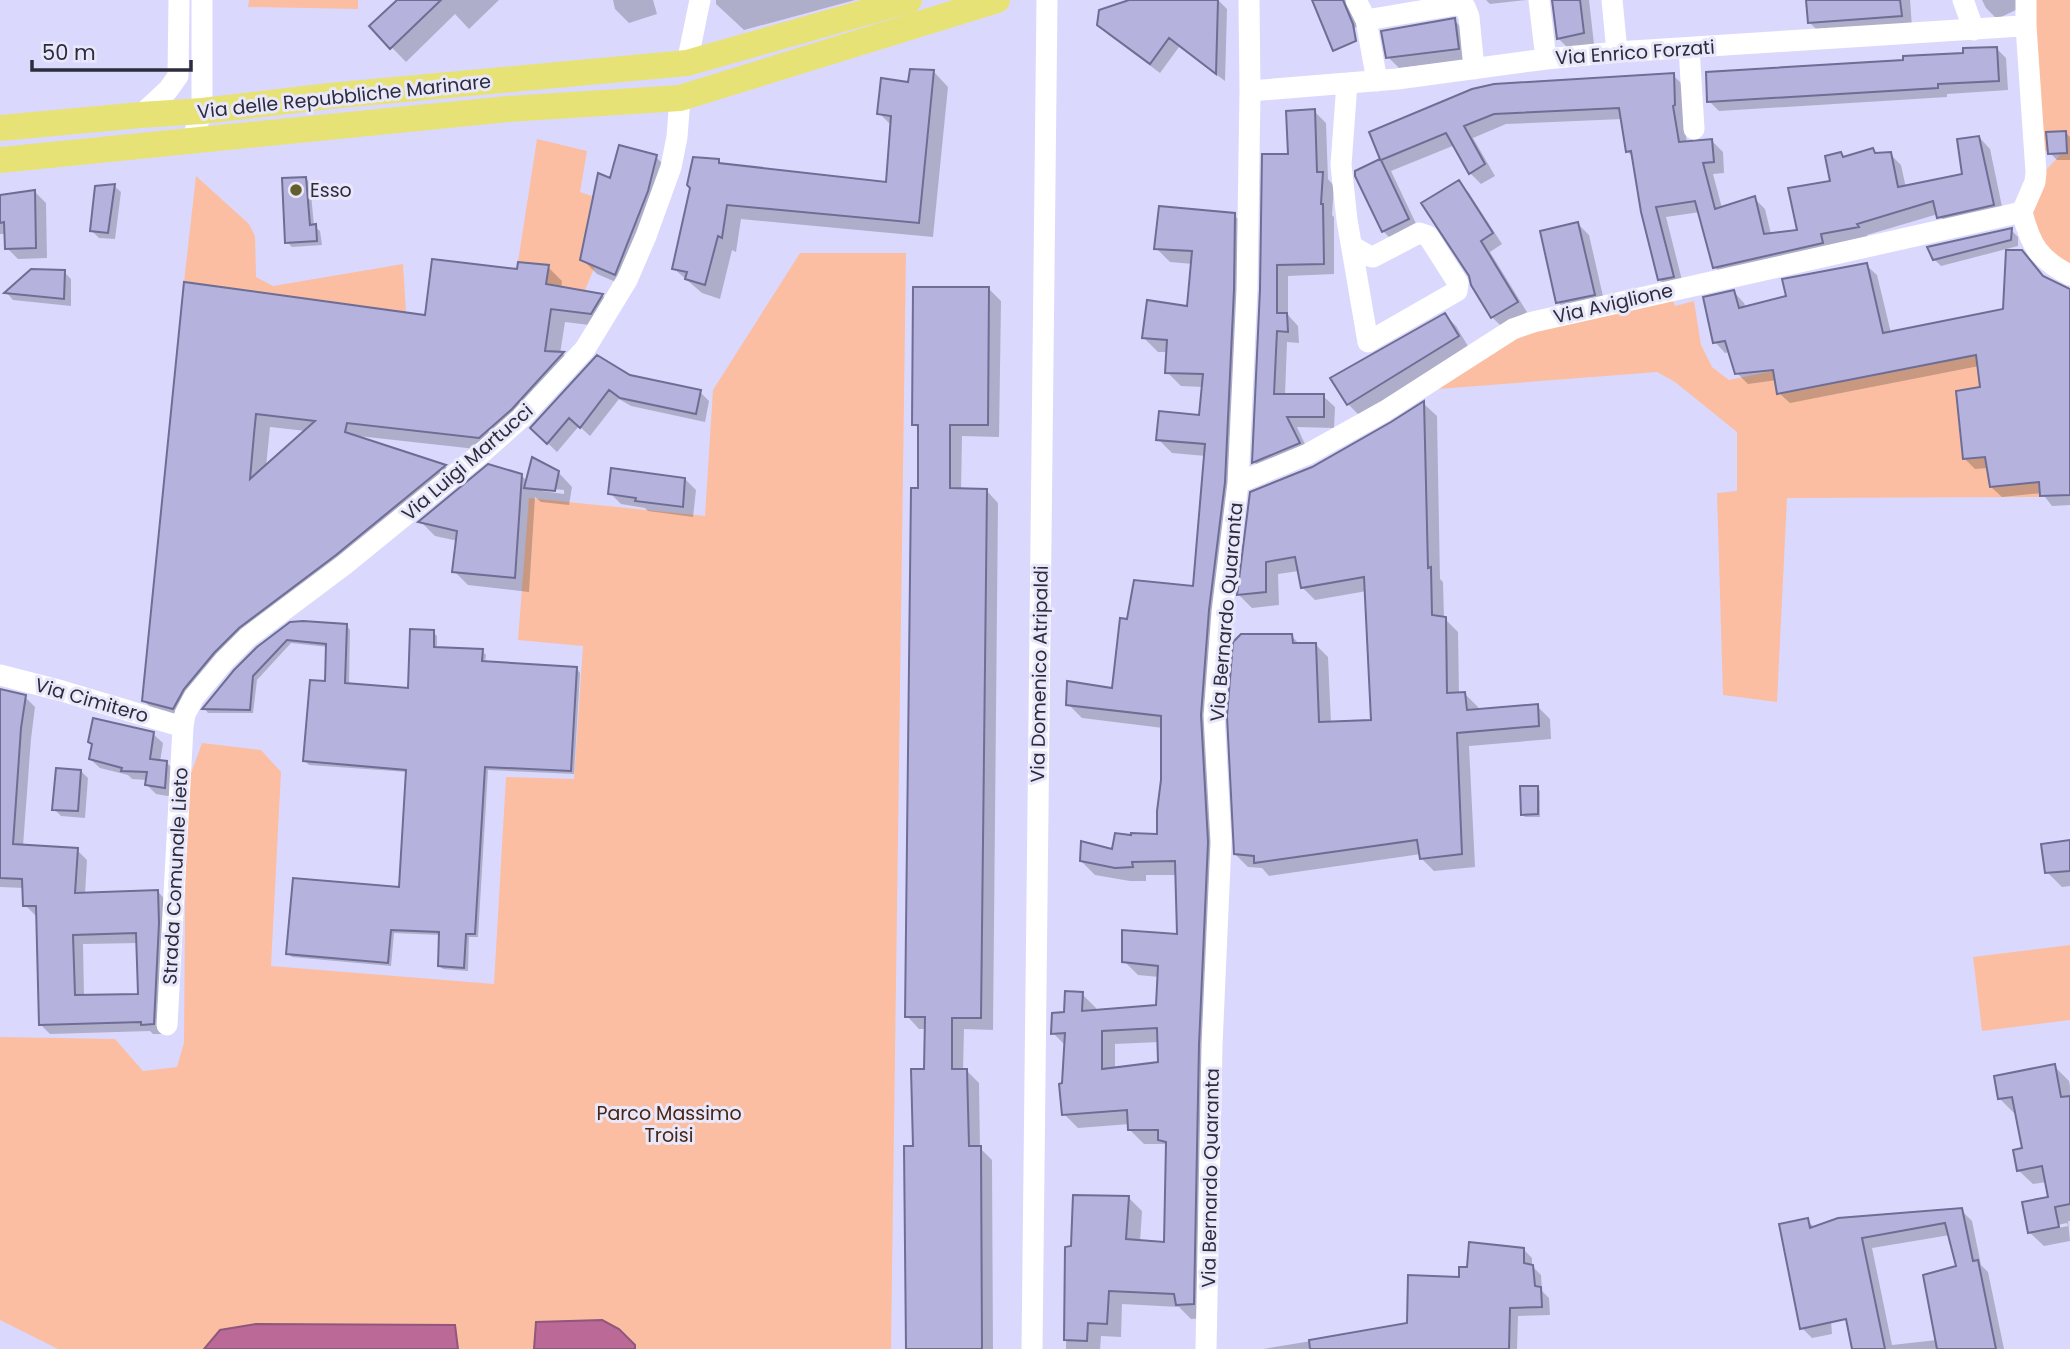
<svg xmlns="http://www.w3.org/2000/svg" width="2070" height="1349" font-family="Poppins,sans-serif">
<rect width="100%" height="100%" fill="#dad9fd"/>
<path fill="#fbbea2" d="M249,0h109v9l-110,-2z
M2030,0h40v265c-25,-11 -31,-27 -40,-51 8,-14 15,-26 14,-42l20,-21h-27z
M537,139l50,12 -7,41 12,4 -12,64 15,6 -10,24 -39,-6 2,-19 -30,-3z
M196,176l53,48 6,12 1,41 17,9 130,-22 3,48 -222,-30z
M800,253h106l-15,1096h-833l-58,-29v-283l115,2 28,32 34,-4 7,-24 2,-256 16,-44 59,7 20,22 -10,194 223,18 12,-207 68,2 9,-133 -65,-6 11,-142 176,18 8,-126z
M1672,298l3,8 19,-5 7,44 11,22 17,13 44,-9 105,-36 141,-30 20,192 -252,1 -10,204 -54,-7 -6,-202 20,-2v-59l-62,-50 -18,-10 -232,18 86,-51 36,-13z
M2070,945v75l-88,11 -9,-74z"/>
<path fill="#bb6997" stroke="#90577c" stroke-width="2" d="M602,1320l17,9 16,16v4h-101l2,-27z
M256,1324l199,1 3,24h-254l16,-19z"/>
<path fill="#0003" fill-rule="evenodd" d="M400,0h99l-30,29 -14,-15 -49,48 -35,-36z
M613,0h40l4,14 -28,9 -14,-14z
M716,0h139l-111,30 -28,-26z
M1135,0h83l9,9 -2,72 -46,-34 -19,26 -51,-38 -10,-11z
M1314,0h35l10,26 -24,10z
M1486,0h41l-37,4z
M1554,0h35l5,44 -25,5 -11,-11z
M1808,0h102l2,27 -91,7 -11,-11z
M1982,0h36l4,7 -25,12 -11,-11z
M1454,20l11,11 4,29 -70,8 -11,-11z
M1996,48l10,10 2,32 -61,4v3l-228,14 -10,-10 196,-39z
M934,72l14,15 -15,150 -192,-18 -5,33 -4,-2 -12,49 -18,-6 -29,-25 45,-107 5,5 164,18 5,-58 -13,-13 30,-29z
M1673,75l11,11 -1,30 4,27 25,-2 11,11 1,21 -11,1 9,34 32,-10 11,11 6,25 28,-3 33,-48 9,-29 4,4 45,-4 11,11 5,23 58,-12 15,-39 11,12 14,67 -54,12 -12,-14 -71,21 1,3 -142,40 -11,-11 -15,-55 -34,5 18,71 -13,3 -11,-11 -26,-122 -7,-7 -5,-32 -116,5 -33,14 22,38 -14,8 -11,-11 -15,-28 -64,26 28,59 -25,12 -11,-11 -26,-59 26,-12 -12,-27z
M1314,111l12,12 2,56 6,7 -2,29 2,2v57l-46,2v39l10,11 1,17 -12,-1 -2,53 38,1 12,11 -1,21 -37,-1 13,28 -45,18 -11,-11 8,-173 28,-134z
M2066,133l4,4v23h-13l-7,-7z
M656,157l15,15 -41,116 -33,-14 -15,-15z
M305,178l5,5 4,43 6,5 2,14 -30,2 -5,-5z
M1459,182l10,11 33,51 -12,8 37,60 -25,15 -10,-10z
M114,186l7,6 -6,47 -16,-1 -7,-7z
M35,192l11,11 1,55 -29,1 -11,-11v-14h-7v-38z
M1234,215l14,14 -26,396 -15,693 -16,1 -12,-12 -57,-3 -1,33 -20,-1 -1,13h-34l1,-101h6l55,-51 14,14 -2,31 26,2 2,-97 -3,-3h-21l-14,-14v-6l-52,4 -14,-14 2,-68 -13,-13 12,-19 17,-20 14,14v3l62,-4 1,-30 -21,-2 -14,-14 55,-25 -2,-61h-31v6h-16l-35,-6 -14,-14 78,-25 4,-55v-53l-81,-10 -14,-14 45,-14 16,-69 65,-33 12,-132 -34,-3 -14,-14 43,-22 2,-30 -22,-1 -14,-14 1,-20h-10l-14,-14 45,-30 4,-44 -23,-2 -14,-14zM1159,1042l1,22 -45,5v-25z
M1578,224l11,11 16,70 -36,8 -11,-11z
M2011,230l7,7v9l-77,20 -7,-7z
M1866,265l11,10 14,58 114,-23 41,-31 24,11v215l-18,1 -10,-13 -40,4 -11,-10 -3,-19 -13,1 -11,-11 18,-69 -3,-23 -189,37 -11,-10 -2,-13 -29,4 -11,-11 -7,-21 -5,1 -10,-11 19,-50 10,11 2,5 42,-10z
M548,267l14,14 -1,7 41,7 14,14 -10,18 -41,-5 -5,32h3l14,14 -83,83 -136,-15v2l87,28 14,14 -206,162 -25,25 -41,55 -28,-7 -15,-14 41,-417 241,33 92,-46zM270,427l36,4 -40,36z
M32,271l32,1 7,7v27l-58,-6 -6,-7z
M989,289l12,12 -2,136 -37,-1 -1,54h25l12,13 -5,527 -29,-1 -1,42h4l12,12 1,65 12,12 1,189h-86l8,-201 11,-77v-42h-7l-12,-13 12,-526 1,-60 -6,-6z
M1445,315l11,11 13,22 -110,67 -11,-11z
M630,376l70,16 9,9 -4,21 -74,-16 -12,-7 -29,37 -11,-10 -22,26 -25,-24z
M1424,404l13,12 3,163 3,3 1,36 14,14 1,62h6l13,13v4l59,-5 13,13 1,20 -82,7 6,121 -41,4 -13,-13v-4l-152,22 -7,-8 -14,-1 -13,-13 56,-219 9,10 15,-1 13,13 3,66 42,-1 -6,-131 -52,9 -13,-13 -3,-16 -21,3 1,31 -27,3 -13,-13 74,-126 79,-45z
M558,472l14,15 -3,18 -28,-3 -6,-5 -6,95 -61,-7 -14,-14 4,-30 -23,-5 -14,-14 100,-47 7,7zM542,488l22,2v4l-22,-3z
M685,479l11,11 -3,27 -45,-6 -3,-3 -24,-4 -11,-11z
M290,624l57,2 3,4 -1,55 61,5 23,-58 4,4v13l45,2 4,4 -1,8 92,6 3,4 -6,101 -86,-4 -10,167h-9l-1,34 -25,-2 -4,-3 2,-31 -47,-2 -3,33 -99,-9 -4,-4 113,-64 7,-117 -99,-7 -4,-4 22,-78 1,-36 -37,-4 -34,37 -4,33h-45l-3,-4 30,-38z
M0,690l25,7 10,10 -4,32 -8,107 54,4 10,10 -2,34 73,-2 10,10 -5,132h-10l-3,-3 -100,3 -10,-10 -2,-109h-3l-10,-10 -1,-17 -24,-1zM139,943l1,52 -56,2 -1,-53z
M153,734l10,9 -3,19h6l10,10 -2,25 -18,-3 -9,-9v-5l-15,-1 -4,-4 -28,-7 -10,-9z
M81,771l7,7 -3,40 -24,-2 -7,-7z
M1537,788l3,3v26h-15l-3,-3z
M2070,842v44l-8,1 -15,-15z
M2054,1066l15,15 1,5v135h-2l2,20 -26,5 -15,-14 21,-33 -3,-17 -14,2 -15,-14 6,-20 -7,-37h-3l-14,-14zM2067,1223l1,3 -30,6v-3z
M1961,1210l11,11 9,44 7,7 16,77h-150l-14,-70 -12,1 4,54 -20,4 -10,-10 5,-108 8,8zM1950,1235l9,32 -22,73 -45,5 -20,-97z
M1523,1249l9,9v8l9,9 1,16 7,7 1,17 -32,1 -1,33h-254l146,-24 52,-46z"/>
<path fill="#b5b3de" stroke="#6e6d94" stroke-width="2" fill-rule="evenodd" d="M397,0h44l-51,49 -21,-23z
M1129,0h89l-2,74 -47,-36 -19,26 -53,-39 2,-15z
M1312,0h31l10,24 3,17 -23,10z
M1552,0h28l4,33 -27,6z
M1806,0h94l2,16 -94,7z
M1455,18l4,31 -73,9 -5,-27z
M1997,47l2,34 -61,3v4l-231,14 -1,-30 197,-12v-4l60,-3v-5z
M910,69l24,1 -15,153 -192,-18 -5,33 -4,-2 -13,49 -20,-6 2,-7 -15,-3 18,-81 -3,-3 6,-28 26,2v4l167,19 5,-66 -14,-2 4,-36 27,4z
M1674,73l1,32 -2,1 6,36 33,-3 2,23 -11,1 12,46 40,-13 9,38 33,-4 -9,-42 42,-7 -5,-25 16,-4 2,5 30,-9 2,5 16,-1 7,35 64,-13 -5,-35 22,-3 15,69 -57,13 -4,-17 -76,23 2,3 -38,7 2,9 -110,25 -18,-67 -39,6 18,70 -16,3 -17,-68 -10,-61 -5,1 -7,-44 -125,6 -30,12 21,38 -16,10 -23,-41 -65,27 28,59 -27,13 -27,-56v-5l25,-12 -11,-27 103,-43 22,-5z
M1315,109l2,63h6l-2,32h2l1,60 -47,1v48h10l1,19 -11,-1 -3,63h50v23h-37l13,26 -48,20 8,-174 2,-135h26l-2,-43z
M2066,131l1,22 -19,1 -2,-22z
M619,145l38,10 -9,36 -33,84 -35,-15 18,-87 12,5z
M306,177l4,48 6,-1 1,17 -32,2 -3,-65z
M1459,180l34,53 -12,8 37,61 -27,16 -20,-33 -2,-9 -48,-73z
M115,184l-7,49 -18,-2 5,-45z
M35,190l1,58 -31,1 -1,-27 -4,1v-28z
M1159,206l76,7 -1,76 -9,193 -16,128 -8,105 7,127 -9,203 -5,259 -18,1 -2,-11 -65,-3 -2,33 -19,-1 -1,18 -23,-1 1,-93 6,-1 2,-51 56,1 -3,43 38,3 2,-100 -8,-2v-10h-30l-1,-20 -65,5 -3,-31 3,-1 3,-50 -14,1 1,-21 12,-1 1,-21 18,1 -1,19 74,-6 2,-39 -36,-4v-32l55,4 -2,-73 -43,1 1,5 -18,1 -35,-7 1,-20 31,8 3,-16 16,2v-2l26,1v-23l4,-31v-64l-95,-11 1,-24 45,7 8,-70 7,1 7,-39 59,6 12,-142 -49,-4 3,-29 40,4 4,-41 -38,-1 2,-33 -25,-2 5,-38 40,6 5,-55 -38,-2zM1157,1028l1,34 -56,7v-38z
M1578,222l17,73 -39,8 -16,-72z
M2012,228l-1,12 -78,20 -6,-13z
M2006,250h16l21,26 27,13v206l-30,1 -1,-14 -49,5 -5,-30 -22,2 -7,-68 24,-4 -4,-32 -199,39 -4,-24 -38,4 -10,-33 -12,2 -10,-46 31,-7 5,18 47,-12 -4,-17 85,-16 16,70 120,-24z
M432,259l85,10 1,-7 31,3 -3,19 57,10 -12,20 -40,-5 -6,42 19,1 -52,57 -33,29 -132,-15 -2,9 101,33 -110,90 -97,73 -25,25 -30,36 -11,20 -31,-8 42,-419 241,33zM256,414l59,7 -65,58 4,-45z
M31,269l34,1 -1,29 -60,-6z
M913,287h76l-1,138h-38v63l37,1 -6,529h-29v51h15l2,77h12l1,203h-76l-2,-203h9l-2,-77h13l1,-52h-20l6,-529h7v-63h-6z
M1445,313l14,23 -112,69 -17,-27z
M597,355l33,20 71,15 -5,24 -76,-16 -11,-8 -29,38 -11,-10 -22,26 -17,-16z
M1424,401l4,167 3,-1 1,48 14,2 1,76 18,-1 2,18 71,-6 1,22 -82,7 5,121 -42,5 -3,-19 -163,23v-7l-20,-2 -7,-138 6,-74 8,-8h51l1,9h23l3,79 52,-2 -7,-143 -63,11 -6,-31 -29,5v30l-29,3 13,-103 62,-25 79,-45z
M532,457l27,14 -4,20 -31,-3z
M488,464l34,10 -7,104 -63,-6 5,-41 -39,-9z
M611,468l74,10 -2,29 -48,-6 1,-3 -28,-4z
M303,621l44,3 -2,59 63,5 2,-59 24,1v17l49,2 -1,12 95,6 -6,104 -86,-4 -10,167h-9l-2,34 -26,-2 1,-34 -48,-2 -3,33 -102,-9 7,-76 106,9 7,-117 -103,-9 7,-81 15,1 1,-37 -39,-4 -34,36 -3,34 -48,-1 32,-39 23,-23 33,-25z
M0,689l26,6 -5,33 -8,116 65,4 -3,45 83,-3 1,33 -5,101 -13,1v-3l-102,3 -3,-119h-13l-1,-27 -22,-1zM136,933l2,61 -63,1 -2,-60z
M93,718l61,14 -4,27 17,2 -2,27 -20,-3 2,-13 -26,-1 1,-3 -33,-9 3,-15 -4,-2z
M56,768l25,2 -3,41 -26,-1z
M1520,786h18v28l-17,1z
M2070,840v31l-25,2 -4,-29z
M2055,1064l6,33 9,-1v108l-15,3 4,20 -31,6 -6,-31 26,-5 -6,-31 -25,5 -4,-21 9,-2 -10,-51 -14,2 -4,-23z
M1962,1208l11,53 5,-1 18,89h-59l-14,-74 33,-9 -11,-43 -83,15 23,111h-33l-6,-30 -46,10 -21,-105 29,-6 2,10 28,-10z
M1469,1242l55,6v15l9,2 2,21 6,1 1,20 -32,1 -1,41h-199l-1,-9 98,-17 1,-48 51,2v-10h8z"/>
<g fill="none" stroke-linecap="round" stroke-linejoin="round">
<path stroke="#fff" stroke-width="21" d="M1356,0l10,20 11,61
M1539,0l7,59
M1612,0l5,52
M1963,0l11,30
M1366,20l90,-15 9,2 4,10 5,52
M1689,48l5,81
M687,63l13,-63
M1347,83l-6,82 6,55 21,122 89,-51 1,-8 -30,-47 -9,-3 -46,24 -4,-1 -16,-9
M1250,91l147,-12 149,-20 71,-7 404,-26
M141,115l27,-25 10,-14 1,-76
M192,140l10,-29v-111
M2022,212l13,-30 1,-10 -10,-146v-26
M2022,212c8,32 17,48 48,63
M1238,483l70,-29 77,-43 128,-82 20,-7 489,-110
M0,675l62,16 121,36
M167,1025l16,-298 2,-13 9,-17 30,-36 24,-24 96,-72 140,-114 37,-33 64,-69 42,-69 19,-44 25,-69 6,-30 3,-39
M1032,1349l15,-1349
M1206,1349l6,-304 9,-203 -7,-126 8,-104 16,-129 9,-194 3,-198 -1,-91"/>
<path stroke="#e7e276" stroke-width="26" d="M0,128l141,-13 61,-4 127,-15 358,-33 222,-63
M0,160l508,-51 172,-11 317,-98"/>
</g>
<circle fill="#625f2c" stroke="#e9e8fb" stroke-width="2.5" cx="296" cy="190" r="7"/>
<g text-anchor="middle" stroke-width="6" stroke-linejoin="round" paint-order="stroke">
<g font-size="19" fill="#2d2c3d" stroke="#e9e8fb">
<text transform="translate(1635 52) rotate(-4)" y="7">Via Enrico Forzati</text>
<text transform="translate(344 96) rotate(-6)" y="7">Via delle Repubbliche Marinare</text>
<text transform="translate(1613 303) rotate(-13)" y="7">Via Aviglione</text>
<text transform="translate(467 462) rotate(-41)" y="7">Via Luigi Martucci</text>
<text transform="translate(1226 612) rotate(-85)" y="7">Via Bernardo Quaranta</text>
<text transform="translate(1039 674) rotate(-89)" y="7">Via Domenico Atripaldi</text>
<text transform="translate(92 700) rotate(16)" y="7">Via Cimitero</text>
<text transform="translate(175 876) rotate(-87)" y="7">Strada Comunale Lieto</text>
<text transform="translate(1210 1178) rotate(-89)" y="7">Via Bernardo Quaranta</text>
</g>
<g font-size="19" fill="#2d2c3d" stroke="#e9e8fb" text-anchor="start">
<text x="310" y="197">Esso</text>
</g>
<g font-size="19" fill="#472413" stroke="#e9e8fb">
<text x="669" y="1120">Parco Massimo<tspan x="669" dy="22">Troisi</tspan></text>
</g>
</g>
<path d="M32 60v10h159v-10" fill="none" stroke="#2d2c3d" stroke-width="3.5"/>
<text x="42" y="60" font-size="21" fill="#2d2c3d" stroke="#e9e8fb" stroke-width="5" paint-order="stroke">50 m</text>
</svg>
